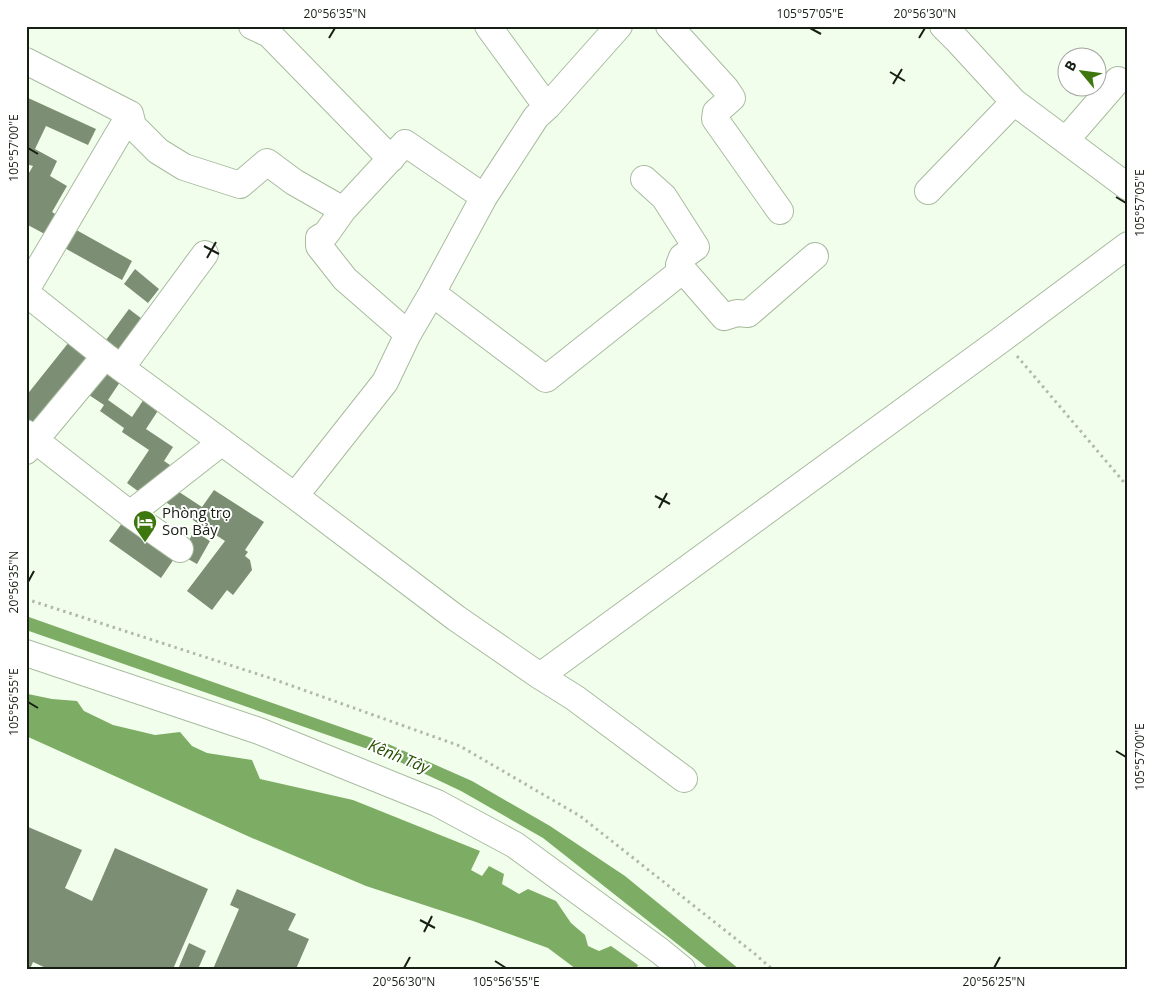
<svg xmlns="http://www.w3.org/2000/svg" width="1154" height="995" font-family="'Open Sans',sans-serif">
<rect width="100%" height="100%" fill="#f2feec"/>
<path fill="#7dad64" d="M26,616l360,127 86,38 78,45 75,50 114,93h-30l-166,-131 -82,-47 -76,-36 -359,-125z
M26,692l2,2 24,5 25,2 7,10 29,14 42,10 25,-3 12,14 15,7 45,7 8,19 93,21 127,51 -9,19 11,6 7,-10 15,8 -2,10 17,10 9,-5 28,12 15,22 14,12 3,11 11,5 12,-5 27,19 -2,4h-60l-28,-21 -75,-27 -107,-35 -114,-48 -226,-102z"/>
<path fill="#7c8e73" d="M26,97l70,32 -8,16 -42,-19 -11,23 22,12 -7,15 17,10 -15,26 13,8 -11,19 -28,-15v-22l2,-3 -2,-1v-20l7,-12 -7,-2z
M71,227l61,34 -10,19 -61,-34z
M135,269l24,20 -11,14 -24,-19z
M129,309l21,16 -33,30 -14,-11z
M73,337l23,19 -61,74 -9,-7v-27z
M103,362l21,14 -16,24 24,17 16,-24 15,10 -17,26 27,18 -9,14 12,8 -30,28 -19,-14 22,-33 -27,-18 2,-4 -24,-17 4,-6 -21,-14z
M173,488l29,19 12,-17 50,32 -19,28 3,2 -3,4 5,4 2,10 -19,25 -6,-5 -15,20 -25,-19 38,-50 -61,-40z
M125,519l51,37 -15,22 -52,-37z
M194,531l16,10 -13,23 -16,-9z
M26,826l56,24 -17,38 27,13 23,-53 93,41 -35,80h-125l-15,-7 -3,7h-4z
M237,889l59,25 -8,16 21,9 -13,30h-83l26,-60 -9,-4z
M189,943l17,8 -8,18h-20z"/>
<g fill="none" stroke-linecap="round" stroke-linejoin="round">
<g stroke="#a8bb9f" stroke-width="28">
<path id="minor" d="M252,26l17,8 122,125
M488,26l59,81
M669,26l57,63 6,9 -16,14 -1,7 65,92
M943,26l14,14 57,62 114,85
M26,61l104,53 3,12 25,25 26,16 56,18 27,-23 27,20 49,28 62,-67 79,54
M1066,140l52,-60
M644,179l20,18 32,50 -14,10 -3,8 4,5
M928,191l86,-89
M343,210l-17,24 -7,4v8l26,33 63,55
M26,290l104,-176
M26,293l79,63 190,140 161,122 84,58 35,22 109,81
M432,293l114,86 137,-109 41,47 13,-4 11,1 67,-58
M121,368l84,-114
M26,433l104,81 92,-72
M26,451l79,-95
M295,496l90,-114 23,-48 24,-41 52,-96 52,-80 11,-10 72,-81
M130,514l50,35
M26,653l233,78 178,72 78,42 145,106 22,18
M540,676l462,-337 126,-94"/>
</g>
<path stroke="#b0baaa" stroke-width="3" stroke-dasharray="2.5 4" stroke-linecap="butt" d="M1017,356l111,131
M26,599l244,79 190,68 120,70 175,138 17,15"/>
<use href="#minor" stroke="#fff" stroke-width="26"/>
</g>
<path fill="none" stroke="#171e13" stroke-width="2" d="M810,28l11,6M329,38l6,-10M919,38l6,-10M890,72l15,9M893,84l9,-15M28,148l10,6M1116,197l10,6M204,246l15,8M207,258l9,-16M655,496l15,8M659,508l8,-15M28,582l6,-11M28,702l10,6M1116,751l10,6M420,920l15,8M424,932l8,-16M495,961l11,7M404,968l6,-11M994,968l6,-11"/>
<defs>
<g id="hotel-pin" transform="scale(1.25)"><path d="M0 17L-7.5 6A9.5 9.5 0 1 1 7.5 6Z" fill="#3d770d" stroke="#fff"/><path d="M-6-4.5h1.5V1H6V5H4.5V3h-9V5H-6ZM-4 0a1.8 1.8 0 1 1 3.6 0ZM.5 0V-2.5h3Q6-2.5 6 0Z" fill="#fff"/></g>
</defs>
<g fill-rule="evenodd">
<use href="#hotel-pin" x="145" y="522"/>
</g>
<g text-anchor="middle" stroke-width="4" stroke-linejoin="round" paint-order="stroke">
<g font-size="15" fill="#171e13" stroke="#fff" text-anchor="start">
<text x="162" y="518">Phòng trọ<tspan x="162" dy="17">Son Bảy</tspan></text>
</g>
<g font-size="16" font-style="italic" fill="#245000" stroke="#fff">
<text transform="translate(399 756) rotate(22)" y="6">Kênh Tây</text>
</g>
</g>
<rect width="1154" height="995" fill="none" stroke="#ffffff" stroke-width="55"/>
<g transform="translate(1082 72) rotate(299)"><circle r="24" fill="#ffffff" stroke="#a2a5a1"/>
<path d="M0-4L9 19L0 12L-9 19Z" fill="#3d770d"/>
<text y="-8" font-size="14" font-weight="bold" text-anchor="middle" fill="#171e13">B</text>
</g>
<rect x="28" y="28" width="1098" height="940" fill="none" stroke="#171e13" stroke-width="2"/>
<g font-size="12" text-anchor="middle" fill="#171e13">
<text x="335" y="18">20°56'35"N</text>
<text x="810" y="18">105°57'05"E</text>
<text x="925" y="18">20°56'30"N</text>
<text transform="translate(14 148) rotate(-90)" y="4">105°57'00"E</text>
<text transform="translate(1140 203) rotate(-90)" y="4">105°57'05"E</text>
<text transform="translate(14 582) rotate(-90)" y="4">20°56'35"N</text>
<text transform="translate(14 702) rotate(-90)" y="4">105°56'55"E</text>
<text transform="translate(1140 757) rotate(-90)" y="4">105°57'00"E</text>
<text x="404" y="986">20°56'30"N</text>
<text x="506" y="986">105°56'55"E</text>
<text x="994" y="986">20°56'25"N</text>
</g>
</svg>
